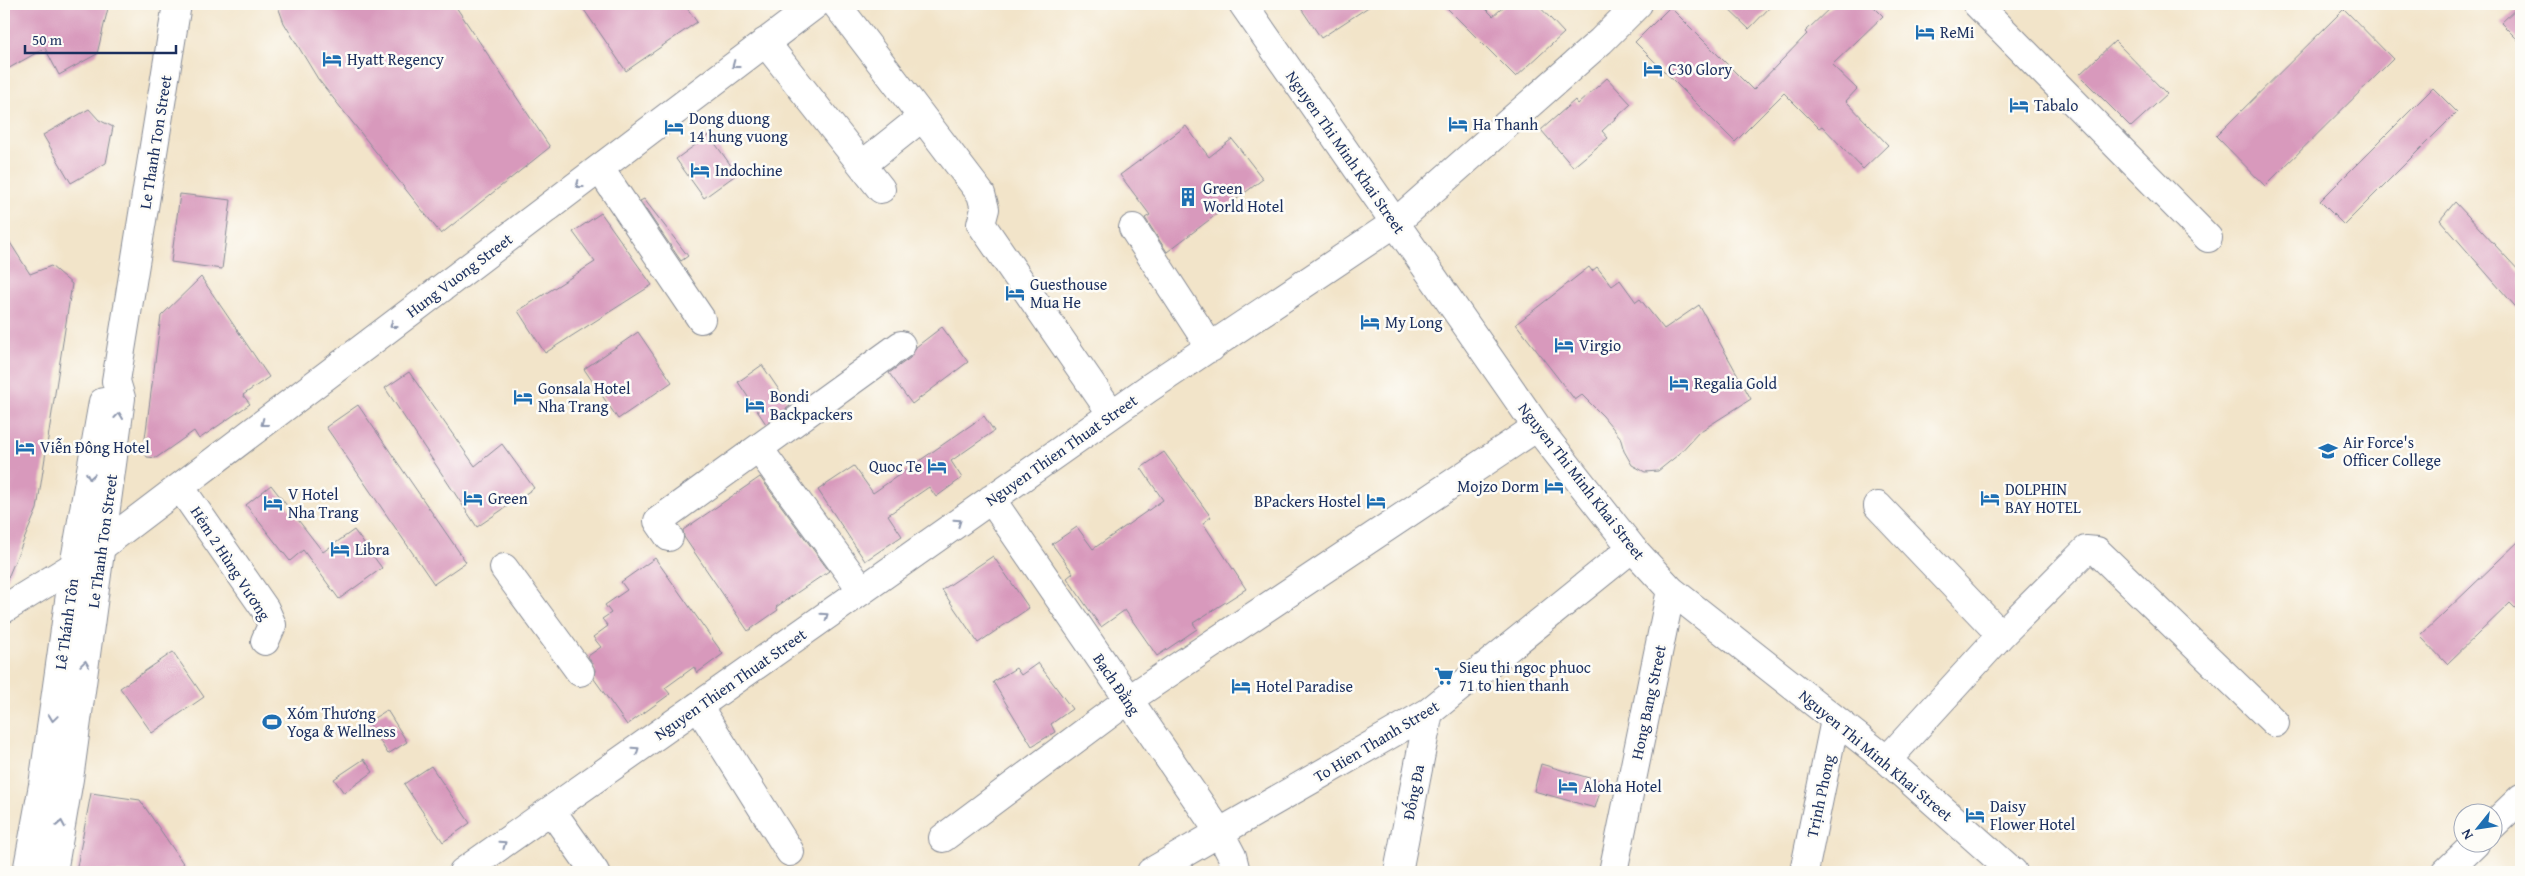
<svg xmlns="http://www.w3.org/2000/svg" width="2525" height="876" font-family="'Gentium Book Plus',serif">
<rect width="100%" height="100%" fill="#fdfcf7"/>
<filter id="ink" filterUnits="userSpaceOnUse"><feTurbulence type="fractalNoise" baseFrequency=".02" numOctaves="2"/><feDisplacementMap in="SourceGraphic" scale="10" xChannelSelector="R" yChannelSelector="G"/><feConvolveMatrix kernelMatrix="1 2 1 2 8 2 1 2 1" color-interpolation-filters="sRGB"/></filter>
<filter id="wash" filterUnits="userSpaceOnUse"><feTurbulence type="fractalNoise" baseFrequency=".0096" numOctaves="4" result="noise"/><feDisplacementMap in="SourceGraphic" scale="20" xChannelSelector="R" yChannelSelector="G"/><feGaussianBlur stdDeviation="1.12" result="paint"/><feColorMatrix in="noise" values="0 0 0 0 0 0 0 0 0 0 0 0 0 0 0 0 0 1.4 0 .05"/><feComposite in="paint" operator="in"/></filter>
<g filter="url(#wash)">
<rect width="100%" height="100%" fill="#f2e4c9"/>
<g id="blocks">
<path fill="#d899bc" d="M4,4h105l-12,50 -38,21 -14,-27 -41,23z
M277,4h177l96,143 -109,87 -123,-155 -34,-56z
M580,4h104l13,18 -71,49z
M1298,4h75l-52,34z
M1443,4h38l12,12 14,-12h30l27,29 -48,44z
M1723,4h50l-24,25z
M1834,4h37l12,12 -51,49 25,24 -11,12 42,44 -25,24 -41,-43 -3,2 -35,-35 -49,49 -100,-100 35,-35 83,83 54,-56 -2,-2z
M2521,4v39l-20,-20z
M2344,9l49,50 -128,127 -49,-50z
M2115,41l52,53 -36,33 -52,-52z
M1607,78l24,26 -29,27 6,7 -35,29 -32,-37 34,-30 3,4z
M2433,88l24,24 -113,113 -24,-24z
M89,109l10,11 14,7 -7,36 -35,20 -28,-48z
M1186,126l23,31 23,-18 31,40 -96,73 -22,-34 5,-3 -30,-40z
M709,135l28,39 -33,24 -28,-39z
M180,194l51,6 -9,69 -51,-7z
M644,199l44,57 -7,5 -41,-60z
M2455,202l66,71v40l-81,-93z
M601,213l51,72 -107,68 -27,-42 77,-49 -22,-30z
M4,233l26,41 21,-8 21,18 -35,225 -33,78z
M1589,267l3,4 5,-4 15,19 8,-6 16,22 4,-3 24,30 35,-24 52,94 -52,33 -21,23 -20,16 -13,1 -13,-7 -8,-14 -4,-14 -17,-21 -21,-21 -7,5 -59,-76z
M201,277l68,100 -26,18 7,9 -51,35 -5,-8 -38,27 -9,-1 -3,-6v-5l17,-130z
M942,327l26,35 -56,42 -23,-31 21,-15 6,-11z
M638,332l34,50 -54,37 -34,-50z
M762,365l28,41 -24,18 -28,-42z
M409,372l66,94 27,-22 32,44 -57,39 -92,-139z
M358,405l108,157 -32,22 -108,-157z
M984,416l10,15 -43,30 11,17 -26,19 -7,-10 -41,28 14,21 -37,25 -47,-71 36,-24 19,27z
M1164,452l47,65 -8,6 43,66 -53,34 4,6 -40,27 -32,-46 -24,17 -34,-49 6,-5 -21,-29 25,-17 16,22 70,-49 -22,-32z
M760,477l69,94 -53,36 2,3 -30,21 -64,-94 -1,-7z
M271,485l52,67 31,-22 28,38 -43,31 -36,-49 -13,11 -44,-56z
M2521,539v75l-11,-11 -63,61 -27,-28z
M993,556l36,52 -51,35 -36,-53z
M655,558l68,96 -26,19 -3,-6 -29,21 5,6 -43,31 -33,-46 1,-9 -7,-14 13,-9 -8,-10 15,-11 -6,-7 9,-6 -6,-8 22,-15 -6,-8z
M173,652l31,45 -52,36 -32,-45z
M1038,663l34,46 -21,15 4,8 -23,14 -39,-64 23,-14 5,7z
M387,710l20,32 -19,12 -20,-32z
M364,759l9,13 -29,21 -10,-14z
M1541,764l62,18 -8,26 -61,-17z
M431,766l39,57 -27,19 -39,-58z
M91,793l49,7 49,72h-113z"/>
</g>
</g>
<g filter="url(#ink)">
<use href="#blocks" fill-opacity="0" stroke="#868a94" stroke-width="1"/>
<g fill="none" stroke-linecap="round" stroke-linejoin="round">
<g stroke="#868a94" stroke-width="30">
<path id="minor" d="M836,4l145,190 4,15 -4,15 131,190
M1243,4l294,423 95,121 39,42 216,170 126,112
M1977,4l231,234
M765,42l116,147
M862,165l59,-47
M600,169l101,150
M1133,228l78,120
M759,449l103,141
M180,487l85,122 7,16 -7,16
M991,499l229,334 12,23 4,16
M1878,506l123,129
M669,537l-11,-16 243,-176
M102,546l714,-542
M504,568l76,104
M4,609l70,-43
M698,706l92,146
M1887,760l114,-125 85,-85 11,1 178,172
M551,810l44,62
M2492,826l29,-28
M943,838l185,-138 409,-273
M463,872l686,-484 246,-165 206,-182 37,-37
M1151,872l278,-160 203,-164
M1398,872l31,-160
M1613,872l58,-282
M1804,872l31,-152
M2446,872l29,-28"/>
</g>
<g stroke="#868a94" stroke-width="30">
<path id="major" d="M27,872l16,-87 31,-219 29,-164
M53,872l16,-93 52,-381 -5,-17 61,-377"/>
</g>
<use href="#minor" stroke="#fff" stroke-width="28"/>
<use href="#major" stroke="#fff" stroke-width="28"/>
</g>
<defs><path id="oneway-chevron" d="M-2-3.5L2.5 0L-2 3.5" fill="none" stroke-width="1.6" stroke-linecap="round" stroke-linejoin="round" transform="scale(1.25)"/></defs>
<g stroke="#8d97ae">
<use href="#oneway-chevron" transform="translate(735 65) rotate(143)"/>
<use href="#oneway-chevron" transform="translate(579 185) rotate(143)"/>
<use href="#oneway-chevron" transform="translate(393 325) rotate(143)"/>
<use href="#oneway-chevron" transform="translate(119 416) rotate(-83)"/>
<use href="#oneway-chevron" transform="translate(264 423) rotate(143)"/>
<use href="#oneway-chevron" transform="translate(90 476) rotate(100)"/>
<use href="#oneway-chevron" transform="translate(958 522) rotate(-35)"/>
<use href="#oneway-chevron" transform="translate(825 616) rotate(-35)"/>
<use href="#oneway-chevron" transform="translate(85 664) rotate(-82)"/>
<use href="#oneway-chevron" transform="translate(53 718) rotate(98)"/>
<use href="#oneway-chevron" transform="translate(636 750) rotate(-35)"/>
<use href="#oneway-chevron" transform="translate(61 824) rotate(-80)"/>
<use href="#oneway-chevron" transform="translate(503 844) rotate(-35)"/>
</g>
</g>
<defs>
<g id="hotel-bare" transform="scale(1.5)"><path d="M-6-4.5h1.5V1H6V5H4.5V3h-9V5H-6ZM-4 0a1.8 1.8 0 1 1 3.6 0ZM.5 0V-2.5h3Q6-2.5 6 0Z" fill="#1f6fb2" stroke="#fdfcf7" stroke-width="2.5" paint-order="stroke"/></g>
<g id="building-bare" transform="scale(1.5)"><path d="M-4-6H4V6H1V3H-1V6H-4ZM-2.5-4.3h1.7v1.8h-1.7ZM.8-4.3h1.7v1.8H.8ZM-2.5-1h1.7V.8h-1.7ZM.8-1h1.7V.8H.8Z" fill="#1f6fb2" stroke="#fdfcf7" stroke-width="2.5" paint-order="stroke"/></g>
<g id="university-bare" transform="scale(1.5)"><path d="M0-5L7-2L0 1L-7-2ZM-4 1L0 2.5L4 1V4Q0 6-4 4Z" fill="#1f6fb2" stroke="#fdfcf7" stroke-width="2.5" paint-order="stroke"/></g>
<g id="supermarket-bare" transform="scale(1.5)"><path d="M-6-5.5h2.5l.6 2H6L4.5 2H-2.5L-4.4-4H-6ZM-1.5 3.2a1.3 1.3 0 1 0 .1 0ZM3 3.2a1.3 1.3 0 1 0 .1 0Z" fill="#1f6fb2" stroke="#fdfcf7" stroke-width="2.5" paint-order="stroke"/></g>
<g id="stadium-bare" transform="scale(1.5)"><path d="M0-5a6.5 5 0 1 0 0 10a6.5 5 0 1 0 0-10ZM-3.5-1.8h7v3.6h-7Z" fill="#1f6fb2" stroke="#fdfcf7" stroke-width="2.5" paint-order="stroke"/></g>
</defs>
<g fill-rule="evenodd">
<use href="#hotel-bare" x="1925" y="32"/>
<use href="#hotel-bare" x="332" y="59"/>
<use href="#hotel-bare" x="1653" y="69"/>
<use href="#hotel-bare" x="2019" y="105"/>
<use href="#hotel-bare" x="1458" y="124"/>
<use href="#hotel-bare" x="674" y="127"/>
<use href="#hotel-bare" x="700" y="170"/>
<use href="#building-bare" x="1188" y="197"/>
<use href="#hotel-bare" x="1015" y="293"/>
<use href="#hotel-bare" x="1370" y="322"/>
<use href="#hotel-bare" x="1564" y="345"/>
<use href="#hotel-bare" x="1679" y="383"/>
<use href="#hotel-bare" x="523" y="397"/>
<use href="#hotel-bare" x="755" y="405"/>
<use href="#hotel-bare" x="25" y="447"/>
<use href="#university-bare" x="2328" y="451"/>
<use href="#hotel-bare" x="937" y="466"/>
<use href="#hotel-bare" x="1554" y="486"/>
<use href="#hotel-bare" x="473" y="498"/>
<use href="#hotel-bare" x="1990" y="498"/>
<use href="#hotel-bare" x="1376" y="501"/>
<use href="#hotel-bare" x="273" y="503"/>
<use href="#hotel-bare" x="340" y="549"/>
<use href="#supermarket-bare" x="1444" y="676"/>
<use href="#hotel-bare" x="1241" y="686"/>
<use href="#stadium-bare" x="272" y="722"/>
<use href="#hotel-bare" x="1568" y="786"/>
<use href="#hotel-bare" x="1975" y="815"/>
</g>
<g text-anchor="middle" stroke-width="5" stroke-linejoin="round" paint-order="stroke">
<g font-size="16" fill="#1b2f5e" stroke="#fdfcf7" text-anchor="start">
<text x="1940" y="38">ReMi</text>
<text x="347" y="65">Hyatt Regency</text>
<text x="1668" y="75">C30 Glory</text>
<text x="2034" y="111">Tabalo</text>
<text x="689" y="124">Dong duong<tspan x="689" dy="18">14 hung vuong</tspan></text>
<text x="1473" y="130">Ha Thanh</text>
<text x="715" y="176">Indochine</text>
<text x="1203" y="194">Green<tspan x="1203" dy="18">World Hotel</tspan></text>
<text x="1030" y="290">Guesthouse<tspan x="1030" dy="18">Mua He</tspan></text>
<text x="1385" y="328">My Long</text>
<text x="1579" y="351">Virgio</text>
<text x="1694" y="389">Regalia Gold</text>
<text x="538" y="394">Gonsala Hotel<tspan x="538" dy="18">Nha Trang</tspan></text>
<text x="770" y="402">Bondi<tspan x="770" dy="18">Backpackers</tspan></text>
<text x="2343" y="448">Air Force's<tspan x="2343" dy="18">Officer College</tspan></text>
<text x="40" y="453">Viễn Đông Hotel</text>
<text x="922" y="472" text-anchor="end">Quoc Te</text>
<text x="1539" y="492" text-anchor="end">Mojzo Dorm</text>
<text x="2005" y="495">DOLPHIN<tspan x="2005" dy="18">BAY HOTEL</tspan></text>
<text x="288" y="500">V Hotel<tspan x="288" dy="18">Nha Trang</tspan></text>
<text x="488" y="504">Green</text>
<text x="1361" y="507" text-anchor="end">BPackers Hostel</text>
<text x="355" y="555">Libra</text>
<text x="1459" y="673">Sieu thi ngoc phuoc<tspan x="1459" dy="18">71 to hien thanh</tspan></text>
<text x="1256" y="692">Hotel Paradise</text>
<text x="287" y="719">Xóm Thương<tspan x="287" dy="18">Yoga &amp; Wellness</tspan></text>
<text x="1583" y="792">Aloha Hotel</text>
<text x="1990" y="812">Daisy<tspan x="1990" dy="18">Flower Hotel</tspan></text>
</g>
<g font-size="16" fill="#1b2f5e" stroke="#fdfcf7">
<text transform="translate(155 142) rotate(-81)" y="6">Le Thanh Ton Street</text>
<text transform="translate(1346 152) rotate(55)" y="6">Nguyen Thi Minh Khai Street</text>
<text transform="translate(459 275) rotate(-37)" y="6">Hung Vuong Street</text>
<text transform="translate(1061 450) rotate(-35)" y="6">Nguyen Thien Thuat Street</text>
<text transform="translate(1582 481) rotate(52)" y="6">Nguyen Thi Minh Khai Street</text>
<text transform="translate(102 541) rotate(-82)" y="6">Le Thanh Ton Street</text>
<text transform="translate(231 563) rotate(57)" y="6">Hẻm 2 Hùng Vương</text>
<text transform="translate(66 624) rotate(-82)" y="6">Lê Thánh Tôn</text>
<text transform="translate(730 684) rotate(-35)" y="6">Nguyen Thien Thuat Street</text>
<text transform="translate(1117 684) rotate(56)" y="6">Bạch Đằng</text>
<text transform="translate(1648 702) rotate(-78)" y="6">Hong Bang Street</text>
<text transform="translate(1376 741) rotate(-31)" y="6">To Hien Thanh Street</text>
<text transform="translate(1876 755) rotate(40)" y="6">Nguyen Thi Minh Khai Street</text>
<text transform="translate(1413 792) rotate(-79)" y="6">Đống Đa</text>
<text transform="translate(1820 796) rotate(-78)" y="6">Trịnh Phong</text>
</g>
</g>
<rect width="2525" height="876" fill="none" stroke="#fdfcf7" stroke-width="20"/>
<g transform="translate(2478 828) rotate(240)"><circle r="24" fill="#fdfcf7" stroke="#a3aaba"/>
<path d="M0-4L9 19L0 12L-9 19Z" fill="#1f6fb2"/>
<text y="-8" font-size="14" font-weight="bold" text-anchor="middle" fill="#1b2f5e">N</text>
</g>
<path d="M25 45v8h151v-8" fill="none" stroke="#1b2f5e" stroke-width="2.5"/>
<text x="32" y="45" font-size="15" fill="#1b2f5e" stroke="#fdfcf7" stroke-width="4" paint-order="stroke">50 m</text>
</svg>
